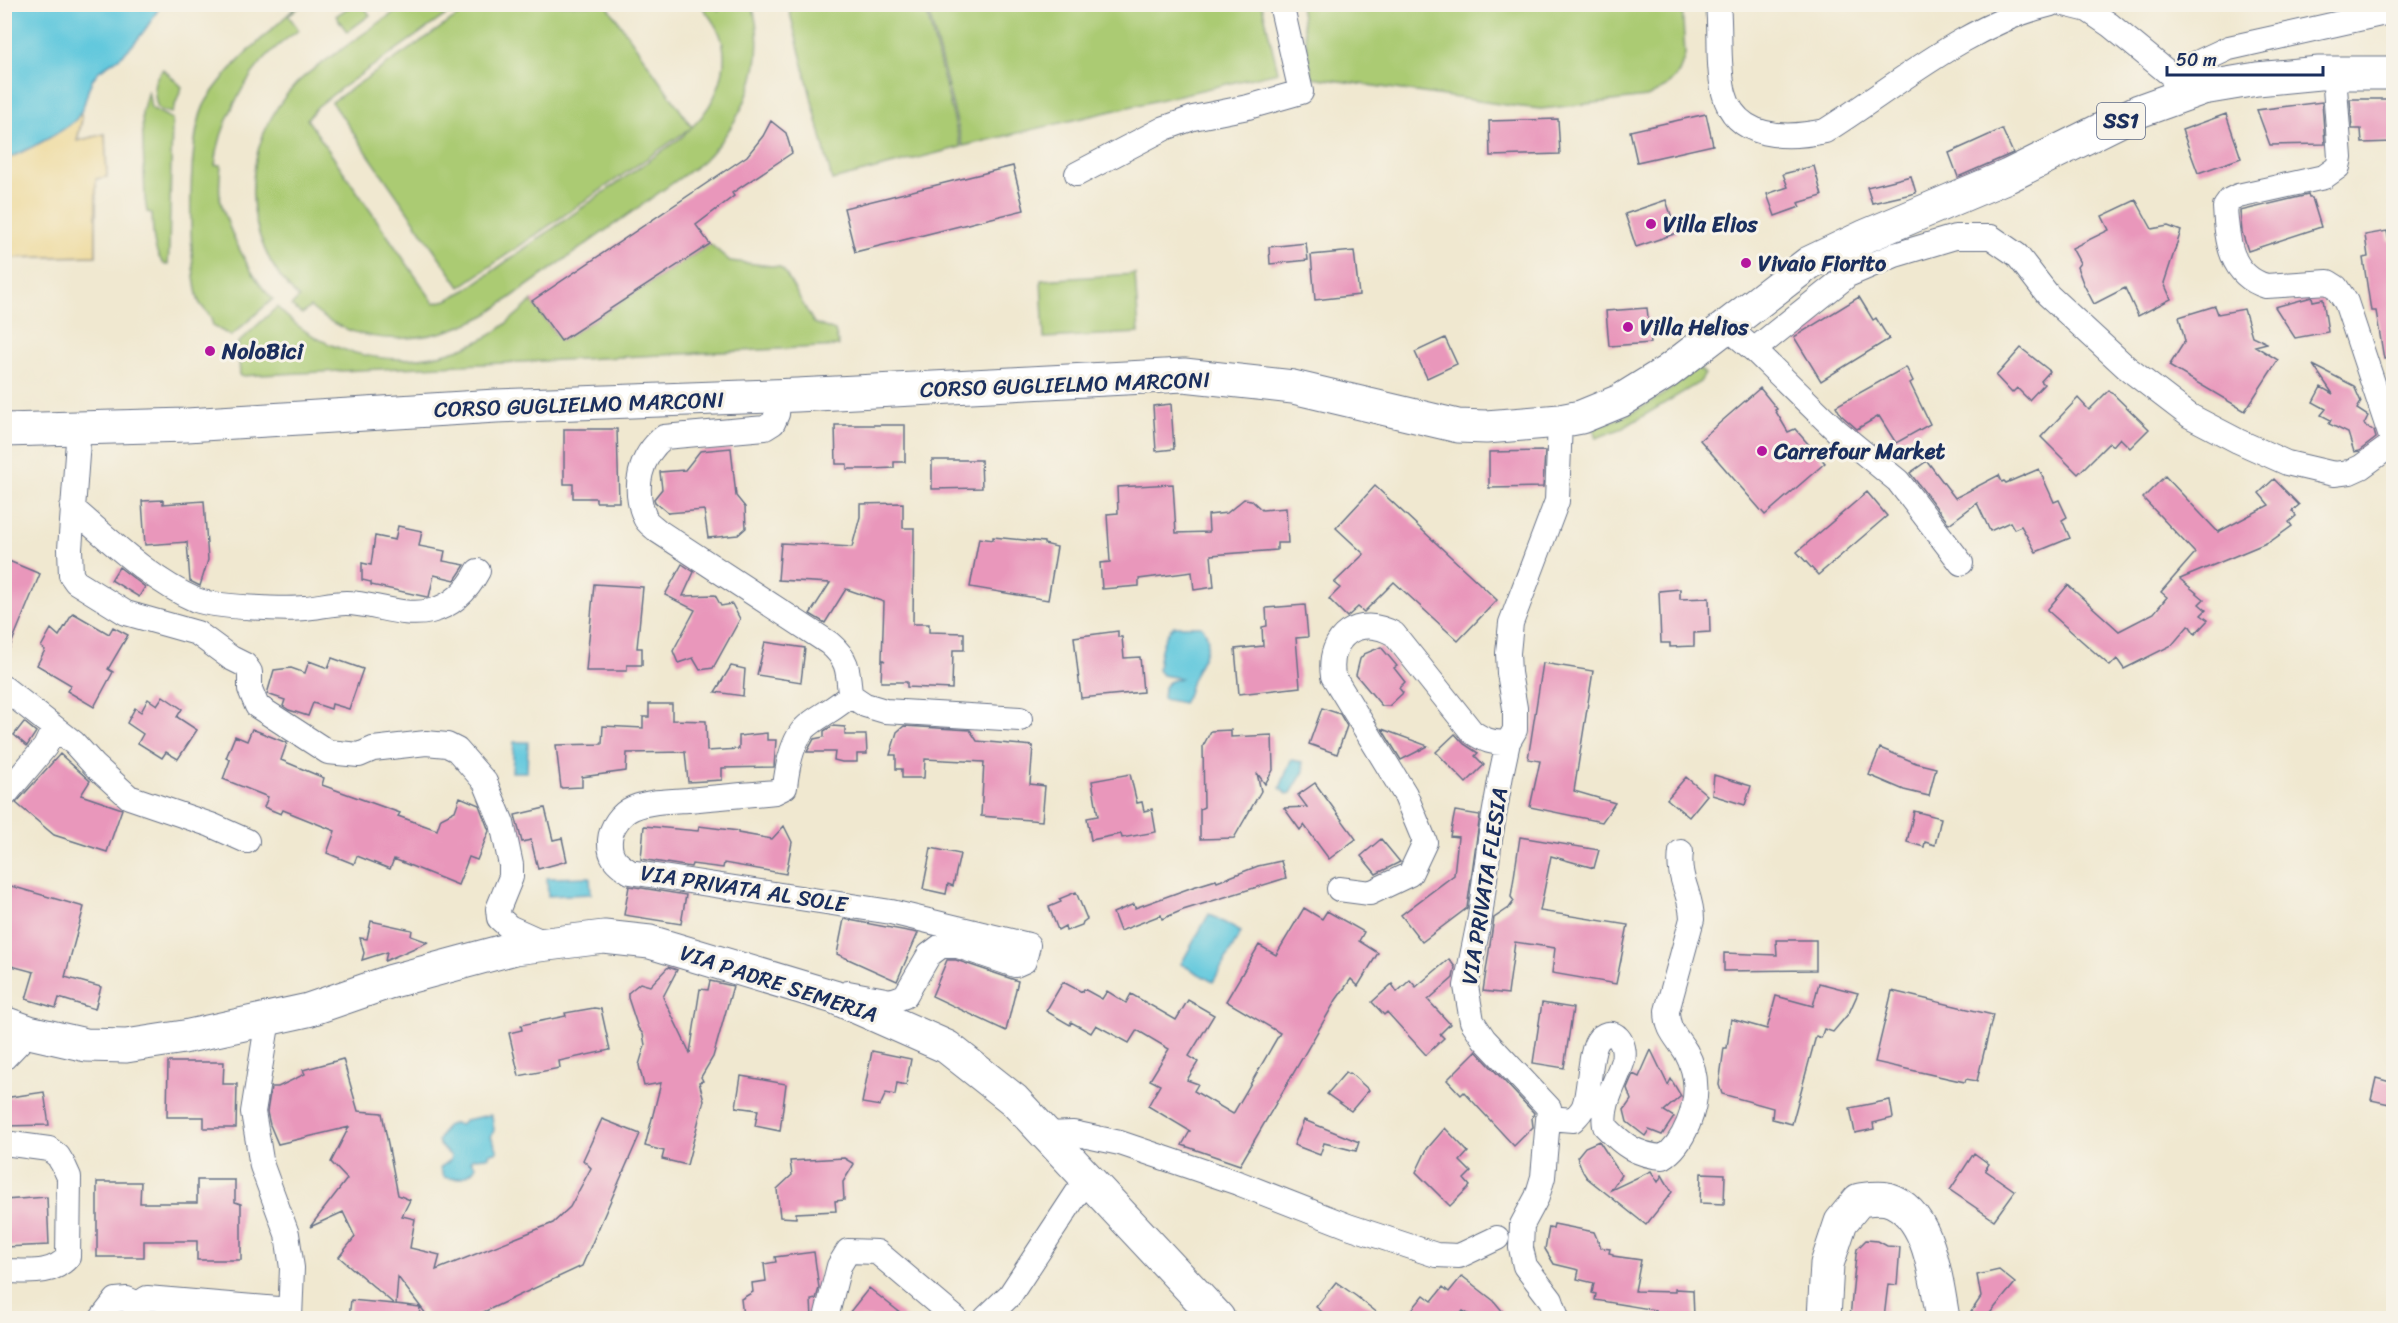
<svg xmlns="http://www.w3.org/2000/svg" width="2398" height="1323" font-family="Sriracha,sans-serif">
<rect width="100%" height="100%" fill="#f7f3e8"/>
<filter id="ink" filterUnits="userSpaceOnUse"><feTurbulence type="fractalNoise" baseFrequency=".0167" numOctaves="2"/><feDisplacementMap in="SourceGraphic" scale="12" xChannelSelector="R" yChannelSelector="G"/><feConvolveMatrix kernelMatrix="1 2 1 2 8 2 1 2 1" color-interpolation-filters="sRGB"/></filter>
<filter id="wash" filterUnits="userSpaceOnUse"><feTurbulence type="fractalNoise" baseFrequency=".008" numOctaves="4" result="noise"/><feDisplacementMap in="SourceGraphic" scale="24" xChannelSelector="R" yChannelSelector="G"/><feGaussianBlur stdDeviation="1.35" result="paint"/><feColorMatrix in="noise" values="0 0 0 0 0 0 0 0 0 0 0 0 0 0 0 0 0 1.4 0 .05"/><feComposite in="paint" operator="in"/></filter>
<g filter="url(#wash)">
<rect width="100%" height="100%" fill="#f0e8d0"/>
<path fill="#abcb73" stroke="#637d68" stroke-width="1.5" d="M298,5h5l-15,10 11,15c-9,6 -18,13 -26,20 -29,27 -54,76 -58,115h6c-1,12 -3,26 0,37 7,28 31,78 52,97l-42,37 -18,-10c-1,-3 -1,-6 -3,-9 -3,-7 -10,-10 -12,-18 -10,-38 -12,-167 9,-199 23,-36 60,-65 91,-95z
M352,5h11l7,10 -23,17 -11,-16z
M405,5h55l-120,84 -23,18 -10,12 127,184 13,-3 19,-10 216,-153 9,-9 -231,159 -128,-185 142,-97h133l85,122c24,-23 41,-62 27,-95 -5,-10 -12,-19 -18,-27h14l4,6 -1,-6h34c18,59 -9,117 -51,158l-215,152c-56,29 -125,36 -176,-8l-8,7 -11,-8 8,-8c-61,-57 -61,-153 -4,-213 12,-13 29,-23 43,-33 22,-16 45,-32 67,-47z
M788,5h137l36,142 -129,33z
M927,5h335l16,67 -315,74z
M1300,5h382l3,50 -6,18 -13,14 -19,10 -106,12 -28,-3 -201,-29z
M163,69l19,18 -10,26c-16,-4 -15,-3 -17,-18 -2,-12 0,-17 8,-26z
M148,90l3,18 21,11 -3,131 -1,14 -3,1c-13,-12 -12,-35 -13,-52l-5,-1 -2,-13 -3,-86z
M710,244l20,17 49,6 5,4 30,52 21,8 4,15 -599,30 -2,-33 39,-36c51,54 133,66 200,35 21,-9 38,-26 55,-41l29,40z
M1135,274l4,59 -95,5 -3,-58z
M1697,367l8,7 -5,8 -77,46 -27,10 -3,-10c40,-13 74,-32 104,-61z"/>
<path fill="#eeda9e" stroke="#84847e" stroke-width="1.5" d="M80,112l2,7 -5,22 28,-7 2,43 -11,2v77l-91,2v-98c21,-10 64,-28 75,-48z"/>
<path fill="#60c8dd" stroke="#3e7c9e" stroke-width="1.5" d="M5,4h156v1c-11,18 -23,37 -40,51 -7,6 -16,10 -23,16 -14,16 -9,30 -21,46 -11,14 -55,34 -72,42z
M1174,626h27c16,15 -1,35 -7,50 -5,9 -4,18 -11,27l-20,-4 1,-12 5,-5 11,-4 -18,-3 -4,-5c1,-15 4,-34 16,-44z
M514,742h14l-1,30h-15z
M1291,760l11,2 2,9 -13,22 -4,1 -7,-6z
M590,877l1,17 -43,2 -1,-18z
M1209,914l32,18 -28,50 -32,-18z
M490,1115l2,1 2,14 -3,7 7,14 -9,3v3l-16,1 -2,3 5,5c-5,11 -21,15 -32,11l-4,-9 10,-8 1,-4 -10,-9 -3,-6 8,-15 8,-3 6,2 5,-5z"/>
<g id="blocks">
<path fill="#e997bb" d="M2350,99h44v43l-32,1 -1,-14h-9z
M2322,102l3,42 -55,1 -13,-35z
M1706,114l7,31 -76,17 -7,-31z
M2226,114l15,44 -43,15 -16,-43z
M1558,119l2,35 -70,2 -1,-35z
M771,121l15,12 6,20 -60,40 2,3 -38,29 14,19 -149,97 -29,-40 215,-145 16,-20z
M2002,129l11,24 -55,24 -9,-24z
M1013,166l11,44 -169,42 -11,-44z
M1814,166l8,30 -24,7 2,4 -25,9 -8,-22 21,-7 -5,-13z
M1911,176l5,17 -44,10 -5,-16z
M2308,195l1,3h3l9,29 -73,24 -6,-19 -2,-21z
M1666,200l11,33 -41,14 -11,-33z
M2136,200l16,29 16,-3 13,5 -17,52 7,16 -33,17 -13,-28 -31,16 -11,-21 -6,-16 3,-4 -8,-15 37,-18 -7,-14z
M2387,231l2,10h5v117l-10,1 -8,-48h-5l-8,-53 5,-1 -3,-22z
M1306,243l2,17 -38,4 -1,-17z
M1354,251l5,44 -44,5 -4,-45z
M1859,297l14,23 3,-2 13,21 -68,42 -27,-44z
M2312,297l1,4 10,-2 5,33 -33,6 -20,-31z
M2215,306l3,8 26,-5 8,27 15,7 -12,3 23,14 -33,51 -76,-45 16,-25 -6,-24z
M1647,308l4,35 -42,3 -3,-35z
M1445,338l12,26 -30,14 -12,-26z
M2021,348l29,23 -9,10 3,3 -15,16 -12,-12 -5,5 -16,-17z
M2313,365l41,21 7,16 -4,7 11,7 -4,8 10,7 2,7 -17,13 -5,1 -6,-19 -19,-9 2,-4 -10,-5 5,-6 -13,-7 8,-15 12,7z
M1906,367l7,14 -3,2 20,41 -34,19 -17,-27 -22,13 -16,-14 -5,-9z
M1760,388l17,21 -2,1 13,22 7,-3 30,34 -60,52 -65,-75z
M2109,390l40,39 -19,19 -10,-10 -7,8 -4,-3 -31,31 -37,-37 37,-39 11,12z
M1171,404l3,45 -18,2 -3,-45z
M835,425h70v37h-11v6l-24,1h-23v-5h-11z
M564,429h53l2,73h-23v-4h-23v-14h-9z
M731,448l5,48 9,11 1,21 -8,7 -30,3 -4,-28 -36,3 -13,-11 -1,-3 8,-10 -2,-17 25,-2 15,-19z
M1545,451l-2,36 -54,1v-36z
M932,460h49l1,28 -50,1z
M1927,461l28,37 44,-23 3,7 2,-1 2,2 33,-14 15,33 5,-2 8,17 -5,3 8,18 -34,14 -15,-26 -7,3 -4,-7 -20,9 -13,-28 -28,21 -39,-51z
M2165,476l53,56 51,-27 -10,-12 15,-14 25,26 -7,6 4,5 -7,6 3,4 -21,15 -91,38 24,20 -5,5 7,6 -5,5 7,5 -13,14 -6,-9 -17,20 -48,24 -7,-10 -7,7 -63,-56 21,-25 51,46 35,-18 13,-16 -6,-5 34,-39 -52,-55z
M1173,484l3,49 33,-1 -1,-17 19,-2 17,-14 7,1 11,10 24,-2 2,35h-11v7l-66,5 3,32 -20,3 -2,-18 -53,7v7l-37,3 -2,-26 10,-1 -3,-48 11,-1 -1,-26z
M1375,486l122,114 -39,41 -64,-59 -30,30 -6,-5 -11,10 -18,-18 11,-11 -6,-5 30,-29 -28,-26z
M1867,492l20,24 -69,59 -21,-23z
M163,500v4l41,-3 4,59 -8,26 -10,-5 -3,-39 -42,3 -3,-44z
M903,503v25h11l-1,96h16v8l35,1v17h-11l-1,39 -45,-2v-5h-26l1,-22 3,1 -3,-2 2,-57 -38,-13 -21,34 -15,-9 20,-31 -52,-3 3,-37 71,4 8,-30v-13z
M398,526l24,5 -3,15 26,5 -2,10 22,4 -10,15 -21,-5 -5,22h-2l-56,-12v-3l-9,-2v-17l9,2 4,-29 20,4z
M993,537l51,5v2l13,3 -9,53 -78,-13 9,-49 14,2z
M4,559l36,15 -35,85h-1z
M682,564l12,8 -11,24 32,-1 6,11 11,-2 8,15 -27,49 -13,2 -7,-12 -15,5 -5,-12 22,-41 -30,-15z
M119,567l26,20 -6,10 -28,-17z
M594,584l49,3 -6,61h5v17h-15v6h-41z
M1680,589v10l29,-1 1,34 -16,1v13l-24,1v-4h-9l-2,-52z
M1305,605l3,32 -12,1 4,49 -61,7 -4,-45 28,-3 -1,-19 5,-1 -1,-18z
M73,613l36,21 4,-7 15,8 -20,34 5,3 -19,35 -27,-16 4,-6 -34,-20 8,-15 -4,-3 10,-18 8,7z
M1118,631v6h4l2,21 16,-1 3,35 -62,6 -7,-61z
M765,642l40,6 -4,34 -44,-7z
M1381,647l16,19 -3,2 11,14 -6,6 4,5 -14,13h-7l-26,-31 4,-16 4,-5z
M332,658l31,11 -14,40 -17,-5 -1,5 -18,-6 -5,13 -19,-6 -6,-4 2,-6 -18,-6 7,-24 17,-2 14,5 4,-12 19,7z
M1543,663l50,8 -19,120 41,12 -13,19 -72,-15 10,-46 -12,-2z
M731,666l14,3 -2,27 -28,-4z
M163,696l19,13 -5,8 20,13 -19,29 -12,-7 -4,6 -24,-15 5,-9 -16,-11 8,-15 6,4 7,-13 9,6z
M649,704h23v16l34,1 1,30 32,-2v-13l28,-3v7h9l-2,27 -52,1v12l-34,2 -3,-30 -58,1 -1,18 -44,6v10l-21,1 -5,-43 46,-1 1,-18 40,2v-11h6z
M1322,708l18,6 7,12 -10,28 -28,-10z
M24,722l12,10 -9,14 -13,-11z
M832,726l13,1v8h21l1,19h-10v8h-15l-8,-2 1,-8h-28l7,-13 10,-2v-6z
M904,726l66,4 7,11 56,5 -3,38 15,2 -3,35 -61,-5 3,-54 -59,-3 -1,19h-22v-9h-6v-14h-6l7,-23z
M252,729l35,14 -6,17 43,18 -2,7 78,28 -2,3 39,14 4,-12 14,-7 5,-14 19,8 10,26 -12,29 -8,-3 -11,28 -64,-26 -4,10 -33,-13 -3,8 -27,-11 8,-22 -52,-21 -2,4 -17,-7 4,-10 -45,-18 7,-19 -4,-2 9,-22 12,5z
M1382,729l46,17 -27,14z
M1231,730v7l41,-2 1,35 -8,14 -8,-11 4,18 -27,47 -34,1v-30l4,-2 -1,-61 8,-15z
M1455,734l9,10 14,9 -3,3 9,9 -18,18 -30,-31z
M1880,748l36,15 20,5 -7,28 -25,-6 -35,-15z
M60,754l30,27 -9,14 41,14 -15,43 -53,-17 -38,-32z
M1130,774l7,29 5,-1 2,9 8,-2 4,23 -34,6 -1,-4 -30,6 -4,-22 11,-2 -6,-35z
M1714,775l37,11 -6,19 -33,-10z
M1686,777l21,18 -18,22 -22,-18z
M1315,783l41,56 -27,20 -25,-34 -4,5 -16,-22 23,-1 -9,-12z
M545,808l8,32 9,-2 5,23 -29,8 -7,-29 -9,2 -7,-27z
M1455,811l25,4 -13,93 -45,34 -21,-27 53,-40 4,-38 -8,-1z
M1914,811l27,7 -6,27 -10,-3 -1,5 -17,-5z
M644,826l54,5 1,-5 39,5v2l34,6 12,-13 8,16 -6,32 -62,-11 -1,5 -31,-4 -1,3 -50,-8z
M1520,837l79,13 -5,18 -43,-12 -11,55 88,14 -12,59 -64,-11 3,-25 -40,-6 -7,52 -25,-3 11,-73 15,-10 5,-7 -3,-4z
M1381,839l19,23 -24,12 -15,-18z
M931,848l29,6 -7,32 -5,-2 -2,10 -23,-5z
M1281,861l5,17 -103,32 -21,9 -1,-4 -41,16 -7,-18 21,-9 1,4 58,-21 23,-7 1,2 41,-16z
M4,884l80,23 -19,70 36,10 -6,22 -36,-11 -3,10 -30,-9 8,-27 -30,-8z
M629,886l57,9 -5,29 -57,-9z
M1076,892l11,27 -4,3 -1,3 -16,6 -1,-5 -7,4 -9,-23 12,-5 -2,-3z
M1304,908l18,11 5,-8 37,21 -5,9 19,12 -20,33 -7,-7 -15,21 -96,165 -58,-20 8,-14 -42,-25 12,-21 -10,-5 19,-31 -32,-19 -8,13 -33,-18 -5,8 -20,-11 -1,3 -24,-14 17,-29 19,10 2,-3 18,10 5,-8 19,12 5,-9 45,26 12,-20 26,15 -25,41 9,6 -11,18 11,4 -4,7 39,23 47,-81 -54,-32 33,-56 17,10z
M844,919l74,14 -21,48 -60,-27z
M371,921l41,9 -1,6 17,6 -43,19 2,-9 -25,8 2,-7 -4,-15 7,1z
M1776,940h40v30l-92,1v-18l53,2z
M1449,959l6,8 -2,11 -25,22 22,24 -10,10 4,4 -18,17 -39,-43 -3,3 -12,-13 20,-18 5,8 13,-12 6,7z
M947,960h9l62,21 -12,50 -74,-35z
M668,967l9,3 -14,27 27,56 10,-64 8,1 2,-9 23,5 -20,71 -12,20 2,4 -4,1 5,18 -17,65 -25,-6 2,-8 -19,-5 16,-63 -17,3 -5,-21 6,-20 -2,-11 -5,-6 -10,-30v-5l12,-10 10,3z
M1819,983l39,10 -9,20 -16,19 -9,-3 -3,9 -5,-2 -24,88 -20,-5 1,-11 -51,-14 -3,-9 5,-37h3l4,-29 36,10 9,-33 37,10z
M1892,991l101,24 -16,66 -11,-2 -1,3 -90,-20z
M1542,1003l31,5 -9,60 -31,-5z
M594,1008l7,1 9,41 -51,11 1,7 -41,8 -10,-43 13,-3 -1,-5 45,-9 -1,-3z
M1651,1050l17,35 3,-6 10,17 -17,15 10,6 -12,18 -13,-5 -4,6 -18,-14 -3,-12 7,-10 -4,-12 6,-14 6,3z
M872,1051l39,8 -5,26 -9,-2 -2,12 -9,-2 -6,13 -18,-3z
M1476,1051l58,62 -2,5 1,9 -19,19 -50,-54 -3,3 -14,-15z
M343,1059l15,52 24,2 16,82 12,5 -8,16 13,3 -5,29 30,7 -4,15 117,-47 17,-16 21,-39 -8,-8 19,-41 38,15 -58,132 -111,52h-42l-31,-41 -2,27 24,3 -1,11h-70l2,-18 43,4 -55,-47 16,-20 -12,-25 -33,15 37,-48 -16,-17 18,-35 -71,17 -8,-19 -3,-13 4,-25h7l27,-13 -2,-4z
M168,1062h56l-1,22h14l-1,44h-32v-11h-37z
M1346,1072l3,2 1,-1 19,17 -18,21 -24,-17z
M741,1076l45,8 -6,47 -25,-5 3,-16 -22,-3z
M2376,1078l18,5v22l-23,-5z
M44,1092l5,33 -45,1v-28z
M1890,1100l3,18 -20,5 1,6 -19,4 -5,-25z
M1304,1120l55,22 -3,9 -32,-8 -4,12 -26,-10z
M1445,1128l23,24 -8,9 11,11 -7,7 6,7 -20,20 -34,-34 11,-23z
M1599,1141l22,34 -10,15 40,-19 7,11 4,-7 10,17 -26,33 -59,-47 -4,-6 -6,-15 8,-10z
M1974,1153l15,11 -4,6 30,21 -21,29 -44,-30z
M844,1158l10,6 -11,18 1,18 -9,1 1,10 -40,2v5l-16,-1 -3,-28 15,-14 -2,-14z
M1701,1173l24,1 -1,30 -24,-1z
M197,1180h38v22l6,2v56h-44v-19h-53v16h-47v-75h44l-1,21h57z
M47,1197l2,48 -45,2v-47z
M1554,1224l40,8 7,16 9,1 -1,4 4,1v2l28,4 -6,31 40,1v-3l18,1 1,28h-40l2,-8 -61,-10 1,-6 -4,-1 2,-10 -17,-4 2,-9 -25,-6 -9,-15 4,-22 4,1z
M1866,1240l12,1 9,5 13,1 -3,38 -9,-1 -4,34h-34l6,-63 1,-6z
M814,1252l5,36 -3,11 -5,1 1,18h-65v-2h-4l-2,-17 12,-7 -1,-9 14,-2 -2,-17 12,-2 -1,-5z
M1999,1270l16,13 -29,35h-4l-11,-6 10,-15 -4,-22z
M1462,1276l32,25 14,17h-33l-12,-7 -6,7h-52l19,-23 8,6 11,-14 6,5z
M1336,1282l20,14 28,22h-54l-14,-11z
M869,1288l38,30h-62z"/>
</g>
</g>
<g filter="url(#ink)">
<use href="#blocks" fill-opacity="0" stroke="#667086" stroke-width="1.5"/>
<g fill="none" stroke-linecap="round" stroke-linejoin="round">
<g stroke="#667086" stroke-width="26">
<path id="street" d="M1718,4c3,30 -1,60 6,89 12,47 63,46 101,38 72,-45 142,-107 226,-127
M2064,4l24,6 22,15 61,50 6,14
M2334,73l6,85 -2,9 -14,10 -86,19 -8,4 -5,7c2,34 5,68 41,79l62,-4 8,5 10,15 47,141
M2171,75l58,-27 165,-37
M1077,174l88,-46 28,-10 55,-11 53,-15 -20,-88
M1727,327l27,23 83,81 61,50 63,82
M1754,350l94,-75 47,-20 60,-18h36l26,18 31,40 78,72 64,49 48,25 49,22 47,11 16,-2 11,-5 33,-24
M779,396l-2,18 -4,9 -8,5 -101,9c-24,19 -32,51 -19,81 2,5 9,9 13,13l171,112c20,17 19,28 21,52l15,10 20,6 135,8
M79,428l-9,121 1,26 5,7 50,31 71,20 34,25 14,7 5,7v17l7,17 71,46 31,3 14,-6 53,-6 21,2 10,5 28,32 17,41 9,42v12l-13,32 1,9 10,9 38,17
M72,508c38,32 78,72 124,92 18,7 89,10 109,8 13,-1 27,-5 41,-5 28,0 57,15 85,8 23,-6 37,-21 47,-40
M4,688l70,55 20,22 35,32 82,28 36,16
M4,796l41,-49 9,-19
M1339,889l31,4 40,-19 15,-32 -20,-48 -72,-118c-6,-40 26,-62 61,-42l78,98c12,8 21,12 36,10
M848,993l43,8 14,-5 24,-41 12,-9h17l57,19 9,-4 4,-16 -137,-33 -261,-40c-14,-9 -21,-15 -20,-32 1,-13 11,-27 23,-32 17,-7 37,-7 55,-8 29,-3 58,-5 87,-8l10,-5c2,-18 6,-44 19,-58 13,-13 31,-19 46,-34
M268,1019l-15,93 9,54 25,68 5,34 -2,50
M4,1058l25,-26
M1549,1118l24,2c4,-4 9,-9 11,-14 6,-15 5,-56 15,-67 15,-15 28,5 24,21 -6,21 -22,44 -18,66 18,19 31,29 58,31 12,-7 20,-21 25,-33 10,-25 11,-48 -2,-72 -10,-16 -19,-22 -19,-41l25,-92c0,-24 -15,-40 -11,-67
M1046,1134l27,-1 47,10 118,40 110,43 88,29 23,1 38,-18
M4,1143l45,6 9,7 6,10 5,11 -1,80c-17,19 -41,14 -64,14
M102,1318l14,-18 11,-1 11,5
M134,1318l4,-14 9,-6 143,12
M826,1318l13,-52 9,-15 29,1 78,66
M986,1318l24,-23 77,-117
M1557,1318l-6,-18 -26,-34 -4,-18 1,-23 15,-28 6,-20 6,-69 -65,-69 -12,-18 -6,-35 14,-69 10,-78 11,-64 7,-33 7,-12v-22l-6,-35 -1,-20 3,-30 46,-122 3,-80"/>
</g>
<g stroke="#667086" stroke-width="35">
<path id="secondary" d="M4,1023l25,9 57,13 40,1 58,-9 124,-27 81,-28 126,-34 89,-11 46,5 184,55 113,50 67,53 204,218
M1824,1318l3,-54 14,-42 18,-22c8,-1 20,-3 28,-1 44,13 49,82 56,119"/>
</g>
<g stroke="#667086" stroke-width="35">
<path id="primary" d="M4,430l183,-5 309,-19 301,-11 387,-20 109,12 165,39 28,1 74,-6 21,-4 39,-16 47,-29 142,-109 57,-27 142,-60 131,-65 64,-23 54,-9 62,-6h75"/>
</g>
<use href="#street" stroke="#fff" stroke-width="24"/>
<use href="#secondary" stroke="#fff" stroke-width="33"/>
<use href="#primary" stroke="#fff" stroke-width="33"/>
</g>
</g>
<g fill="#b5179e" stroke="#f7f3e8" stroke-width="2">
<circle cx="1651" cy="224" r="6"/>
<circle cx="1746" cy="263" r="6"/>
<circle cx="1628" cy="327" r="6"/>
<circle cx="210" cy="351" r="6"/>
<circle cx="1762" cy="451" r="6"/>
</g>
<g text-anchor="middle" stroke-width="6" stroke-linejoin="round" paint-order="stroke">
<rect fill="#f7f3e8" stroke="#5d6a87" stroke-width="1.5" x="2097" y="103" width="48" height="36" rx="4.5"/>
<g font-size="21" font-weight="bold" fill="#1b2f5e">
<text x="2121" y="128">SS1</text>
</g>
<g font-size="22" font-weight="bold" fill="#1b2f5e" stroke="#f7f3e8" text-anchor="start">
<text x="1663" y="232">Villa Elios</text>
<text x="1758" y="271">Vivaio Fiorito</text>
<text x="1640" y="335">Villa Helios</text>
<text x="222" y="359">NoloBici</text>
<text x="1774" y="459">Carrefour Market</text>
</g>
<g font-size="22" fill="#1b2f5e" stroke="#f7f3e8">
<text transform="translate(1065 384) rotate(-2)" y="8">CORSO GUGLIELMO MARCONI</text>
<text transform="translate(579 404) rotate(-2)" y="8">CORSO GUGLIELMO MARCONI</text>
<text transform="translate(1484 886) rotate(-81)" y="8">VIA PRIVATA FLESIA</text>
<text transform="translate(744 888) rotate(9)" y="8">VIA PRIVATA AL SOLE</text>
<text transform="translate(779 983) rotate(18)" y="8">VIA PADRE SEMERIA</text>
</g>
</g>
<rect width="2398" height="1323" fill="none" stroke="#f7f3e8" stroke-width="24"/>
<path d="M2167 66v9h156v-9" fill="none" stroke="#1b2f5e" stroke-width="3"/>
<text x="2176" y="66" font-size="18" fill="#1b2f5e" stroke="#f7f3e8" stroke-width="4.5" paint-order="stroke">50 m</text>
</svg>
